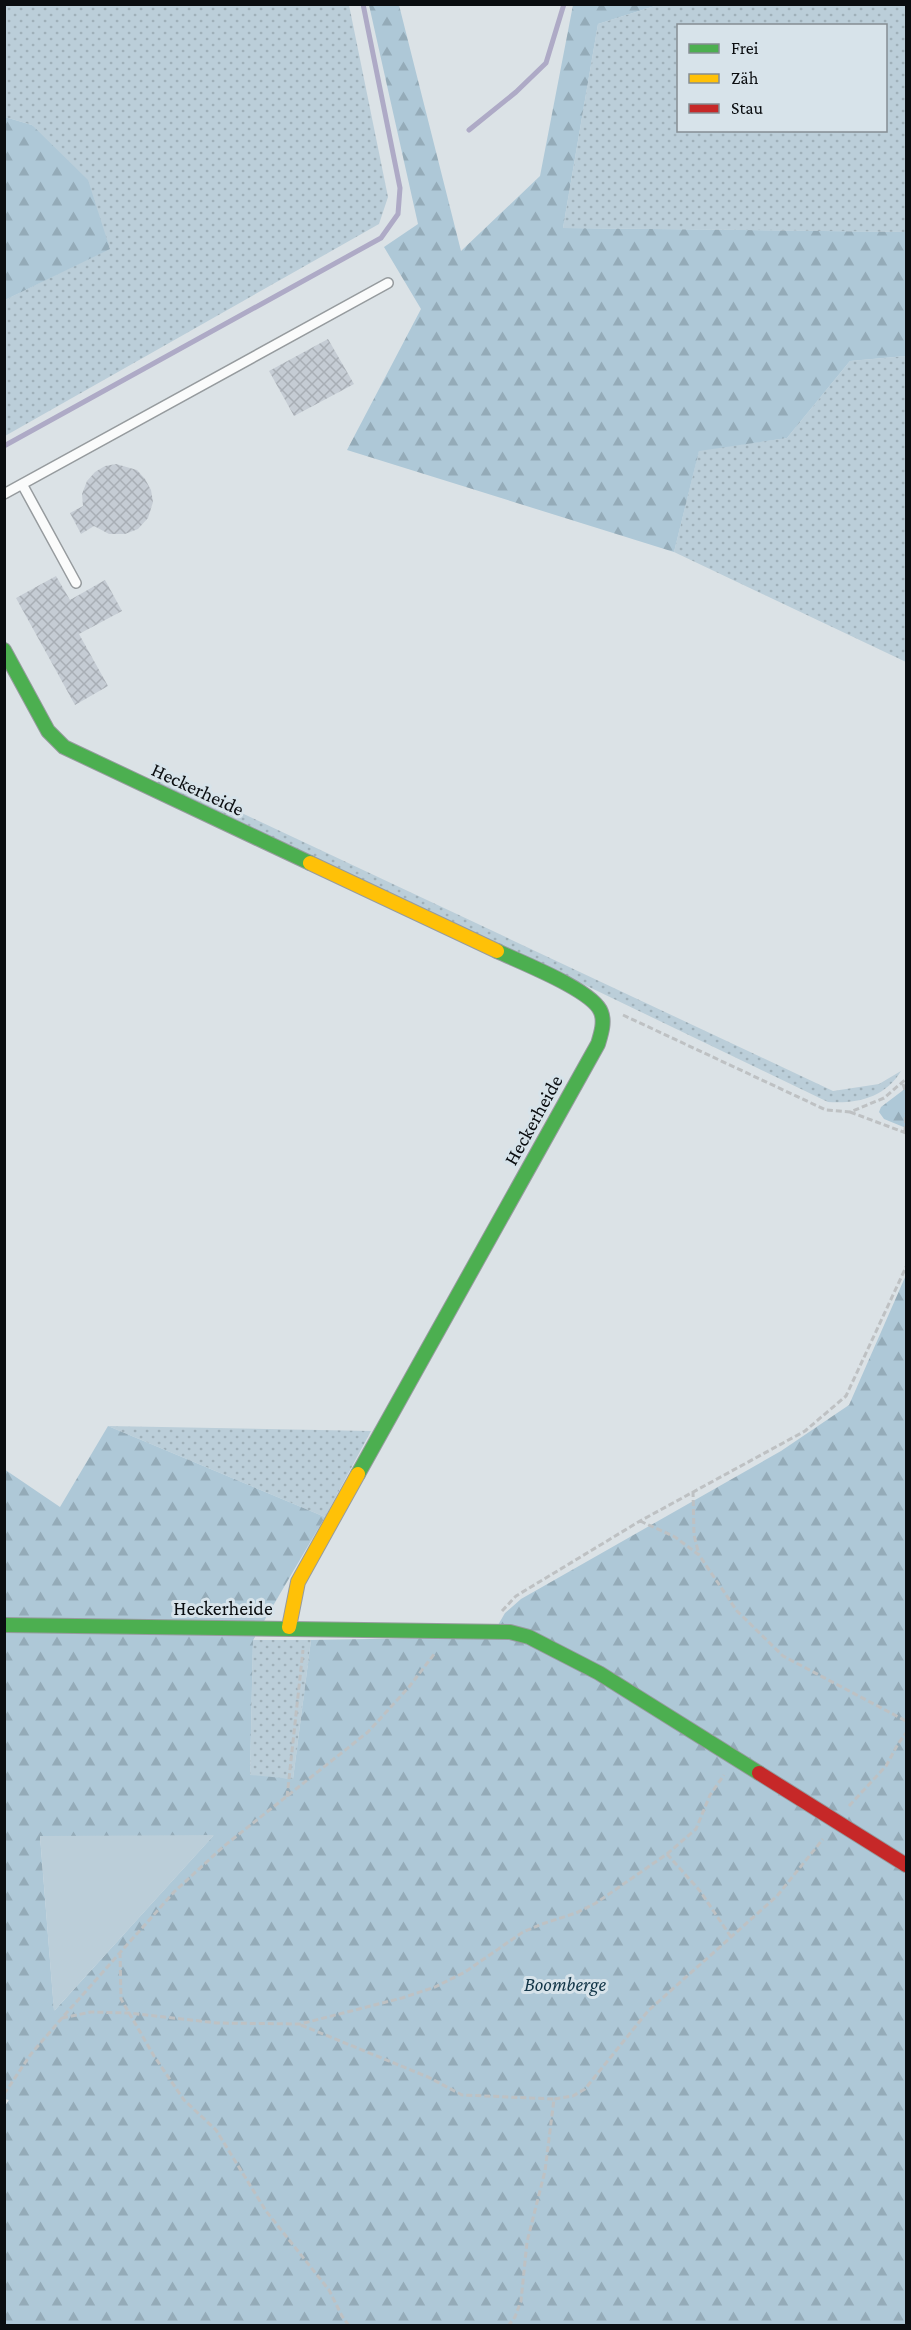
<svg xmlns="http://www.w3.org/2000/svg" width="911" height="2330" font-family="'Crimson Pro',serif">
<defs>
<pattern id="grass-dots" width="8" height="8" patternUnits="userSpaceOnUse" patternTransform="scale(1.5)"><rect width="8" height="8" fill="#bbced9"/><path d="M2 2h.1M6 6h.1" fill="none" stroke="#9fb0b9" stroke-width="1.8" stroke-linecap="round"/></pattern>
<pattern id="forest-firs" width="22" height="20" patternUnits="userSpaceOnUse" patternTransform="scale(1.5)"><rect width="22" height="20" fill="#aec8d7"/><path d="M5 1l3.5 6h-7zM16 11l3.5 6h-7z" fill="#94abb8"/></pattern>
<pattern id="building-cross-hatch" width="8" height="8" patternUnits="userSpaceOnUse" patternTransform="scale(1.5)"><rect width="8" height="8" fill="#c5ccd4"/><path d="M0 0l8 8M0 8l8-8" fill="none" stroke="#a8aeb5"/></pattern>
</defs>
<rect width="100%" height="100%" fill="#dbe2e6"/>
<path fill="url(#grass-dots)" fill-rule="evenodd" d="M5,5h344l39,192 -9,27 -374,212v-136l105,-52 -78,-123 -27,-8z
M658,5h248v227l-343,-4 35,-204zM678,26h208v104h-208z
M906,356v306l-232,-110 25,-102 88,-12 63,-77z
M161,775l672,316 46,-7 22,-13c-16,27 -45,33 -73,31l-320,-154 -352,-163z
M108,1426l263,5 -46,86z
M253,1640h58l-18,139 -43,-3z"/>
<path fill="url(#forest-firs)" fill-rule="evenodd" d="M573,5h85l-60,19 -35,204 343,4v124l-56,5 -63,77 -88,13 -25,101 -327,-102 74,-141 -37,-62 34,-23 -49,-219h30l62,246 79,-75z
M5,117l27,8 56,55 22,69 -105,51z
M906,1088v40l-22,-9 -5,-7 2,-5z
M906,1275v1050h-901l-1,-218 5,-7 -5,-1v-630l56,38 48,-81 217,91 -72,123 -3,135 43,4 18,-139 180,-3 14,-24 16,-14 260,-148 68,-46zM40,1836h173l-158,174h-1z"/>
<path fill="#bbced9" d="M214,1835l-160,176 -14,-175z"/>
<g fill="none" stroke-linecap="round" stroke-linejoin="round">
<path stroke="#aeaac6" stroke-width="5" d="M469,130l47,-38 30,-29 18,-59
M4,446l377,-208 17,-24 2,-26 -37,-184"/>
</g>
<path fill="url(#building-cross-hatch)" d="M328,339l26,45 -60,32 -25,-45z
M116,464l21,6 8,9 6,11 2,12 -5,16 -10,11 -13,5h-16l-15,-8 -13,8 -11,-21 13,-7 -1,-12 5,-13 8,-9 10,-6z
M56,576l14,24 35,-20 17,31 -43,23 29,52 -33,19 -59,-107z"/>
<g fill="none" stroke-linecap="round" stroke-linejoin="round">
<g stroke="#969b9e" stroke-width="12">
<path id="lane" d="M22,484l54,99
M4,494l384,-211"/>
</g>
<g stroke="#969b9e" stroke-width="16">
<path id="fast" d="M4,650l44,81 16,16 246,116
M358,1474l240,-430c3,-10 7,-22 3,-32 -8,-22 -81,-50 -104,-61
M4,1625l506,7 19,5 70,36 160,100"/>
</g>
<g stroke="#969b9e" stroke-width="16">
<path id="slow" d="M310,863l187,88
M289,1627l9,-45 60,-108"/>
</g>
<g stroke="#969b9e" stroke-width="16">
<path id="jam" d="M759,1773l147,92"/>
</g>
<path stroke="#bec1c3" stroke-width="3" stroke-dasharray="6 3" stroke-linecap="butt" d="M623,1015l203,95 24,2 34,-14 22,-19
M903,1084l3,9
M850,1112l56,21
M905,1132l1,-19
M693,1491l1,44 5,20
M640,1521l35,16 24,18 38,56 46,45 123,65
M502,1611l14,-15 124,-75 165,-90 41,-35 60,-129
M287,1797l16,-147
M849,1806l37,-40 12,-22 8,-11
M667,1854l33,37 31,46
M120,1952l1,47 33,57 30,44 32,30 50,81 63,79 13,26 7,10
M62,2018l29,-6 38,1 88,10 83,1 102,-26 33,-11 30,-15 58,-40 19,-8 34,-11 20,-10 71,-49 29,-25 14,-34 14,-20
M301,2025l127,52 34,18 92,4
M4,2094l27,-40 31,-36 112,-126 50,-46 144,-114 41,-45 26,-34
M508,2326l7,-9 6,-16 6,-59 18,-71 9,-72 19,-3 12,-7 63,-78 129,-115 46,-57"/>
<use href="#lane" stroke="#fafbfb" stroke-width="9"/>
<use href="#fast" stroke="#4caf50" stroke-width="14"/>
<use href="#slow" stroke="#ffc107" stroke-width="14"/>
<use href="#jam" stroke="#c62828" stroke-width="14"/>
</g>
<g text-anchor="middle" stroke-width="6" stroke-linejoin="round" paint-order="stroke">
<g font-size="20" fill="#0a0d10" stroke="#d7e3ea">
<text transform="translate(198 789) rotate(25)" y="7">Heckerheide</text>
<text transform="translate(533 1120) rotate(-61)" y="7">Heckerheide</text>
<text x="223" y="1615">Heckerheide</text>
</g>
<g font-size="20" font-style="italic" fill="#133648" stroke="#d7e3ea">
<text x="565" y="1991">Boomberge</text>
</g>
</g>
<rect width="911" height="2330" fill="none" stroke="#0a0d10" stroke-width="12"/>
<rect x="677" y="24" width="210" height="108" fill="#d7e3ea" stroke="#858d93" stroke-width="1.5"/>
<rect x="689" y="44" width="30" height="9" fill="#4caf50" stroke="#858d93" stroke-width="1.5"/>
<text x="731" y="54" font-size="18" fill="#0a0d10">Frei</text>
<rect x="689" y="74" width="30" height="9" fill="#ffc107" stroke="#858d93" stroke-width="1.5"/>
<text x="731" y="84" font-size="18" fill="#0a0d10">Zäh</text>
<rect x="689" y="104" width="30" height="9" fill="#c62828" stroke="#858d93" stroke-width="1.5"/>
<text x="731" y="114" font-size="18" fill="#0a0d10">Stau</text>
</svg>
